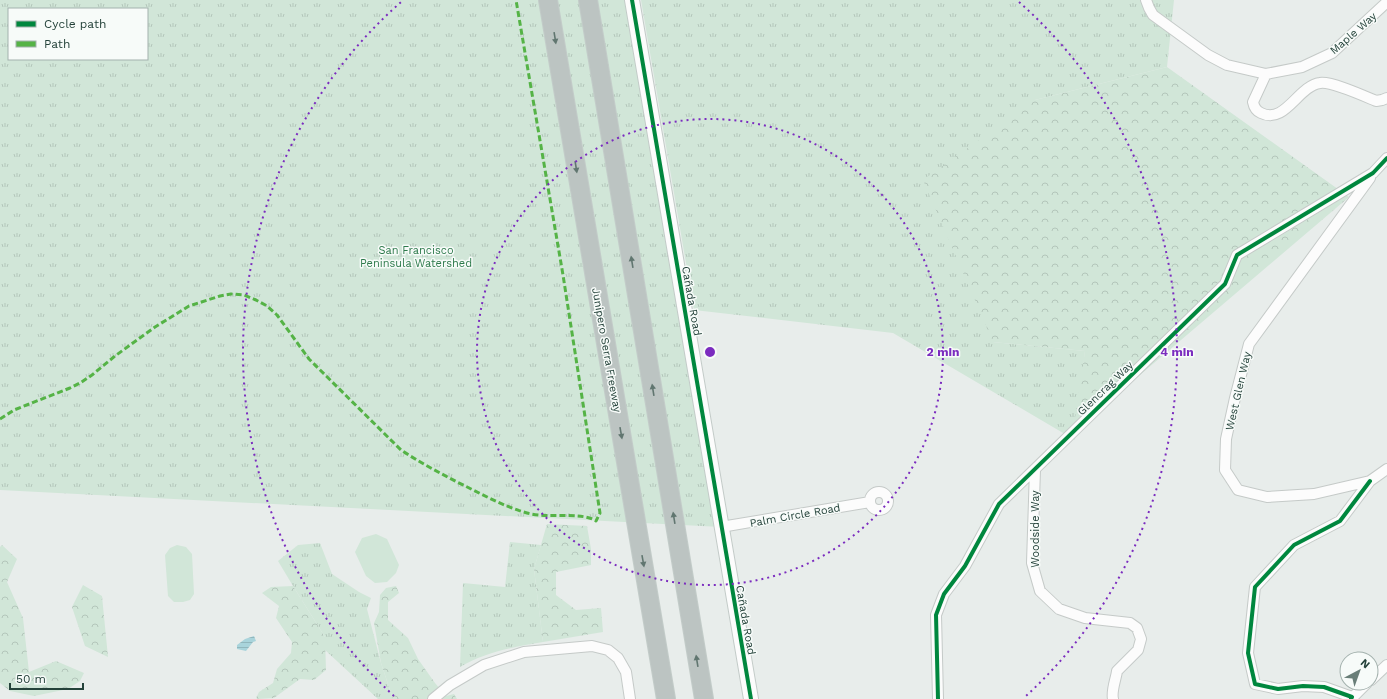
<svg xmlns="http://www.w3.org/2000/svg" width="1387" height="699" font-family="'Work Sans',sans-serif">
<defs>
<pattern id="grass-tufts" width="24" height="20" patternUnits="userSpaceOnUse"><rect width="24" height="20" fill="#d1e6d8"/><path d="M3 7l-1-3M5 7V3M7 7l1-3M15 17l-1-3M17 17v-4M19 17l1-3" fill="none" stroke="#b3c6ba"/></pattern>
<pattern id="forest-crowns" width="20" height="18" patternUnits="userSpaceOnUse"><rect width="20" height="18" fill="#d1e6d8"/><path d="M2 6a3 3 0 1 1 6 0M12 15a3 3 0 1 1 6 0" fill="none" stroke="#b3c6ba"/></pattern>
<pattern id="water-rules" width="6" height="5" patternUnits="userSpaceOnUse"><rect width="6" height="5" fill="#a9d4db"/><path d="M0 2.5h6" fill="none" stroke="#91b7bd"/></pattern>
</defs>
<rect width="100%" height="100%" fill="#e8edeb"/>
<path fill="url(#grass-tufts)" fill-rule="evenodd" d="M0,0h632l89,527 -721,-37zM9,9h138v50h-138z
M641,0h533l-7,67 -132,33 -42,242 92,9 -10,89 -182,-107 -199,-23z
M510,542l31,3 -7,24 9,73c-29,5 -58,10 -83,25l3,-84 42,4z
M320,543l12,31 27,18 12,6 -4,11 14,54 12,36h-15l-53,-49v-13l-32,-51 -15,-25 20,-16z"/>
<path fill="url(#forest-crowns)" d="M1167,67l182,130 -276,235 12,-81 -92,-9 -70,-162 112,-80z
M547,524l40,2 4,23v16l-35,7v23l20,15 25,-2 2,24 -60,10 -9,-73z
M2,545l15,14 -10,23 16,36 6,54 27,-11 28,12 -4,8 -12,8 -34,7 -24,-5 -10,-8v-136z
M83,585l19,11 6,61 -23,-11 -13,-39z
M293,586l32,51 1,33 -12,10 -14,-1 -26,19 -16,1 -2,-1 3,-6 14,-9 4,-14 14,-16 1,-11 -16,-24 3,-12 -17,-13 9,-6z
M396,586l3,7 -11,9v18l20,18 10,21 17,24 11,13 8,-2 3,5h-64l-12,-36 -7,-40 5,-11 1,-17 6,-7z"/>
<path fill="#d1e6d8" d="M376,534l11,5 12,26 -3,8 -9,9 -12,1 -9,-7 -11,-24 7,-14z
M177,545l9,2 6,7 2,40 -4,6 -7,2h-9l-6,-6 -3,-41 5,-7z"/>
<path fill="url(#water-rules)" d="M254,636l2,5 -3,1 -7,9 -9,-2v-4l8,-6z"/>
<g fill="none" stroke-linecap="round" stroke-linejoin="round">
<g stroke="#c5cac8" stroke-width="12">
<path id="minor" d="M1146,0l3,8 4,7 55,40 19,10 39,9
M1387,2l-55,51 -30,14 -36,7 -13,28c1,5 3,9 8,11 24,12 37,-27 59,-30 11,-2 44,13 56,18l6,-1 5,-2
M1370,178l-121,166 -14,54 -9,41 -1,31 13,20 29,7 47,-3 56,-13 17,-12
M1035,469l-3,94 8,28 19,18 26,9 45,5 7,5 4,11 -3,11 -21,21c-1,8 -6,20 -4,28
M870 501a9 9 0 1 1 18 0a9 9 0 1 1-18 0Z
M721,527l149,-25
M1371,680l16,-15
M1352,697l-28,-10 -21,-1 -25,3 -23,-5 -7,-31 7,-66 39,-42 46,-24 30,-40
M433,699l17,-14 34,-20 40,-13 68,-6 16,4 10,8 8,14 4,27
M938,699l-2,-84 8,-21 21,-28 34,-62 226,-220 12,-29 136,-82 14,-15
M1351,699l16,-16"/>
</g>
<g stroke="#c3cbc8" stroke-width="16">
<path id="secondary" d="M632,0l119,699"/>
</g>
<g stroke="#c3ccc9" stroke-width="20">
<path id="motorway" d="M548,0l118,699
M588,0l116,699"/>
</g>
<use href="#minor" stroke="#fcfcfc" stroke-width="10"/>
<use href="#secondary" stroke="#fcfcfc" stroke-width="14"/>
<use href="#motorway" stroke="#bcc4c2" stroke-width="18"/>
<path stroke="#55b346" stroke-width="3" stroke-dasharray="6 3" stroke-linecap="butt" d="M0,419l14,-9 56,-22 10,-5 12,-8 23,-19 40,-29 34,-21 31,-10 11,-2 13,1 12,5 11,6 10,9 32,44 92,91c18,12 37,22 56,32 23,11 45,24 70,31 21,6 54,-2 69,8l4,-8 -37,-238 -47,-275"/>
<g stroke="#f7fbf9" stroke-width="6">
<path id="cycleway" d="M632,0l119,699
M938,699l-2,-84 8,-21 21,-28 34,-62 226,-220 12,-29 136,-82 14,-15
M1351,699l1,-2 -28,-10 -21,-1 -25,3 -23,-5 -7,-31 7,-66 39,-42 46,-24 30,-40"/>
</g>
<use href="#cycleway" stroke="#00873e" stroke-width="4"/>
</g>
<defs><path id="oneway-solid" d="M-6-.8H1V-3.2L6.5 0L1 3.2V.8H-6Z"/></defs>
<g fill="#617670">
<use href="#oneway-solid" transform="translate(555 38) rotate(81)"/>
<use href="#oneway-solid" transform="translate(576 167) rotate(81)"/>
<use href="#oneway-solid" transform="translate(632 262) rotate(-99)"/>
<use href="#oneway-solid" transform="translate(653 390) rotate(-99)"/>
<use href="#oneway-solid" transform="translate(621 433) rotate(80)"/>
<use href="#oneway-solid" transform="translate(674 518) rotate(-99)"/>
<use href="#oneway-solid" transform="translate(643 561) rotate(80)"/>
<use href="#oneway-solid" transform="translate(697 661) rotate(-99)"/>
</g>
<g fill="none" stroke="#7b2cbf" stroke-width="2" stroke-dasharray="2 4">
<circle cx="710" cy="352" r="233"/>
<path d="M394 696A467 467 0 0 1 401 2M1019 2A467 467 0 0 1 1026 696"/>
</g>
<g text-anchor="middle" stroke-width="3" stroke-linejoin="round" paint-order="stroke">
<g font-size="11" fill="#24423a" stroke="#f7fbf9">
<text transform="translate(1353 33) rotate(-41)" y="4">Maple Way</text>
<text transform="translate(692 301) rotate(80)" y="4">Cañada Road</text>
<text transform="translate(607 350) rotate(80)" y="4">Junipero Serra Freeway</text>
<text transform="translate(1105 388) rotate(-44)" y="4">Glencrag Way</text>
<text transform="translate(1238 391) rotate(-77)" y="4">West Glen Way</text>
<text transform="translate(795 515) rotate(-10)" y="4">Palm Circle Road</text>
<text transform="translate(1035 529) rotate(-90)" y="4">Woodside Way</text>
<text transform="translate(746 620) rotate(80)" y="4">Cañada Road</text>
</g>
<g font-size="11" fill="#2d7a4b" stroke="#f7fbf9">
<text x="416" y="254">San Francisco<tspan x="416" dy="13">Peninsula Watershed</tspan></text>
</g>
</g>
<circle cx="710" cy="352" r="6" fill="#7b2cbf" stroke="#f7fbf9" stroke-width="2"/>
<g font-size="12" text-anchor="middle" font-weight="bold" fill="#7b2cbf" stroke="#f7fbf9" stroke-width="3" stroke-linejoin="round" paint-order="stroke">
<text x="943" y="356">2 min</text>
<text x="1177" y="356">4 min</text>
</g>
<rect x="8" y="8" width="140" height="52" fill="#f7fbf9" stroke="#a3b1ad"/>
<rect x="16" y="21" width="20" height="6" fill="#00873e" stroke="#a3b1ad"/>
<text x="44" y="28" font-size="12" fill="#24423a">Cycle path</text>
<rect x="16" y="41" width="20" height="6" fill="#55b346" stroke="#a3b1ad"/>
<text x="44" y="48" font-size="12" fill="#24423a">Path</text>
<g transform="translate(1359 671) rotate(41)"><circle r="19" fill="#f7fbf9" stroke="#a3b1ad"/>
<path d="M0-3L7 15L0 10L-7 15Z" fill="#697e78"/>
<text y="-6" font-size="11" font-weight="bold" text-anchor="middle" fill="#24423a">N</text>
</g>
<path d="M10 683v6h73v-6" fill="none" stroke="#24423a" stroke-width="2"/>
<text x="16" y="683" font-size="12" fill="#24423a" stroke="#f7fbf9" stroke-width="3" paint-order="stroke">50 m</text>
</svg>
